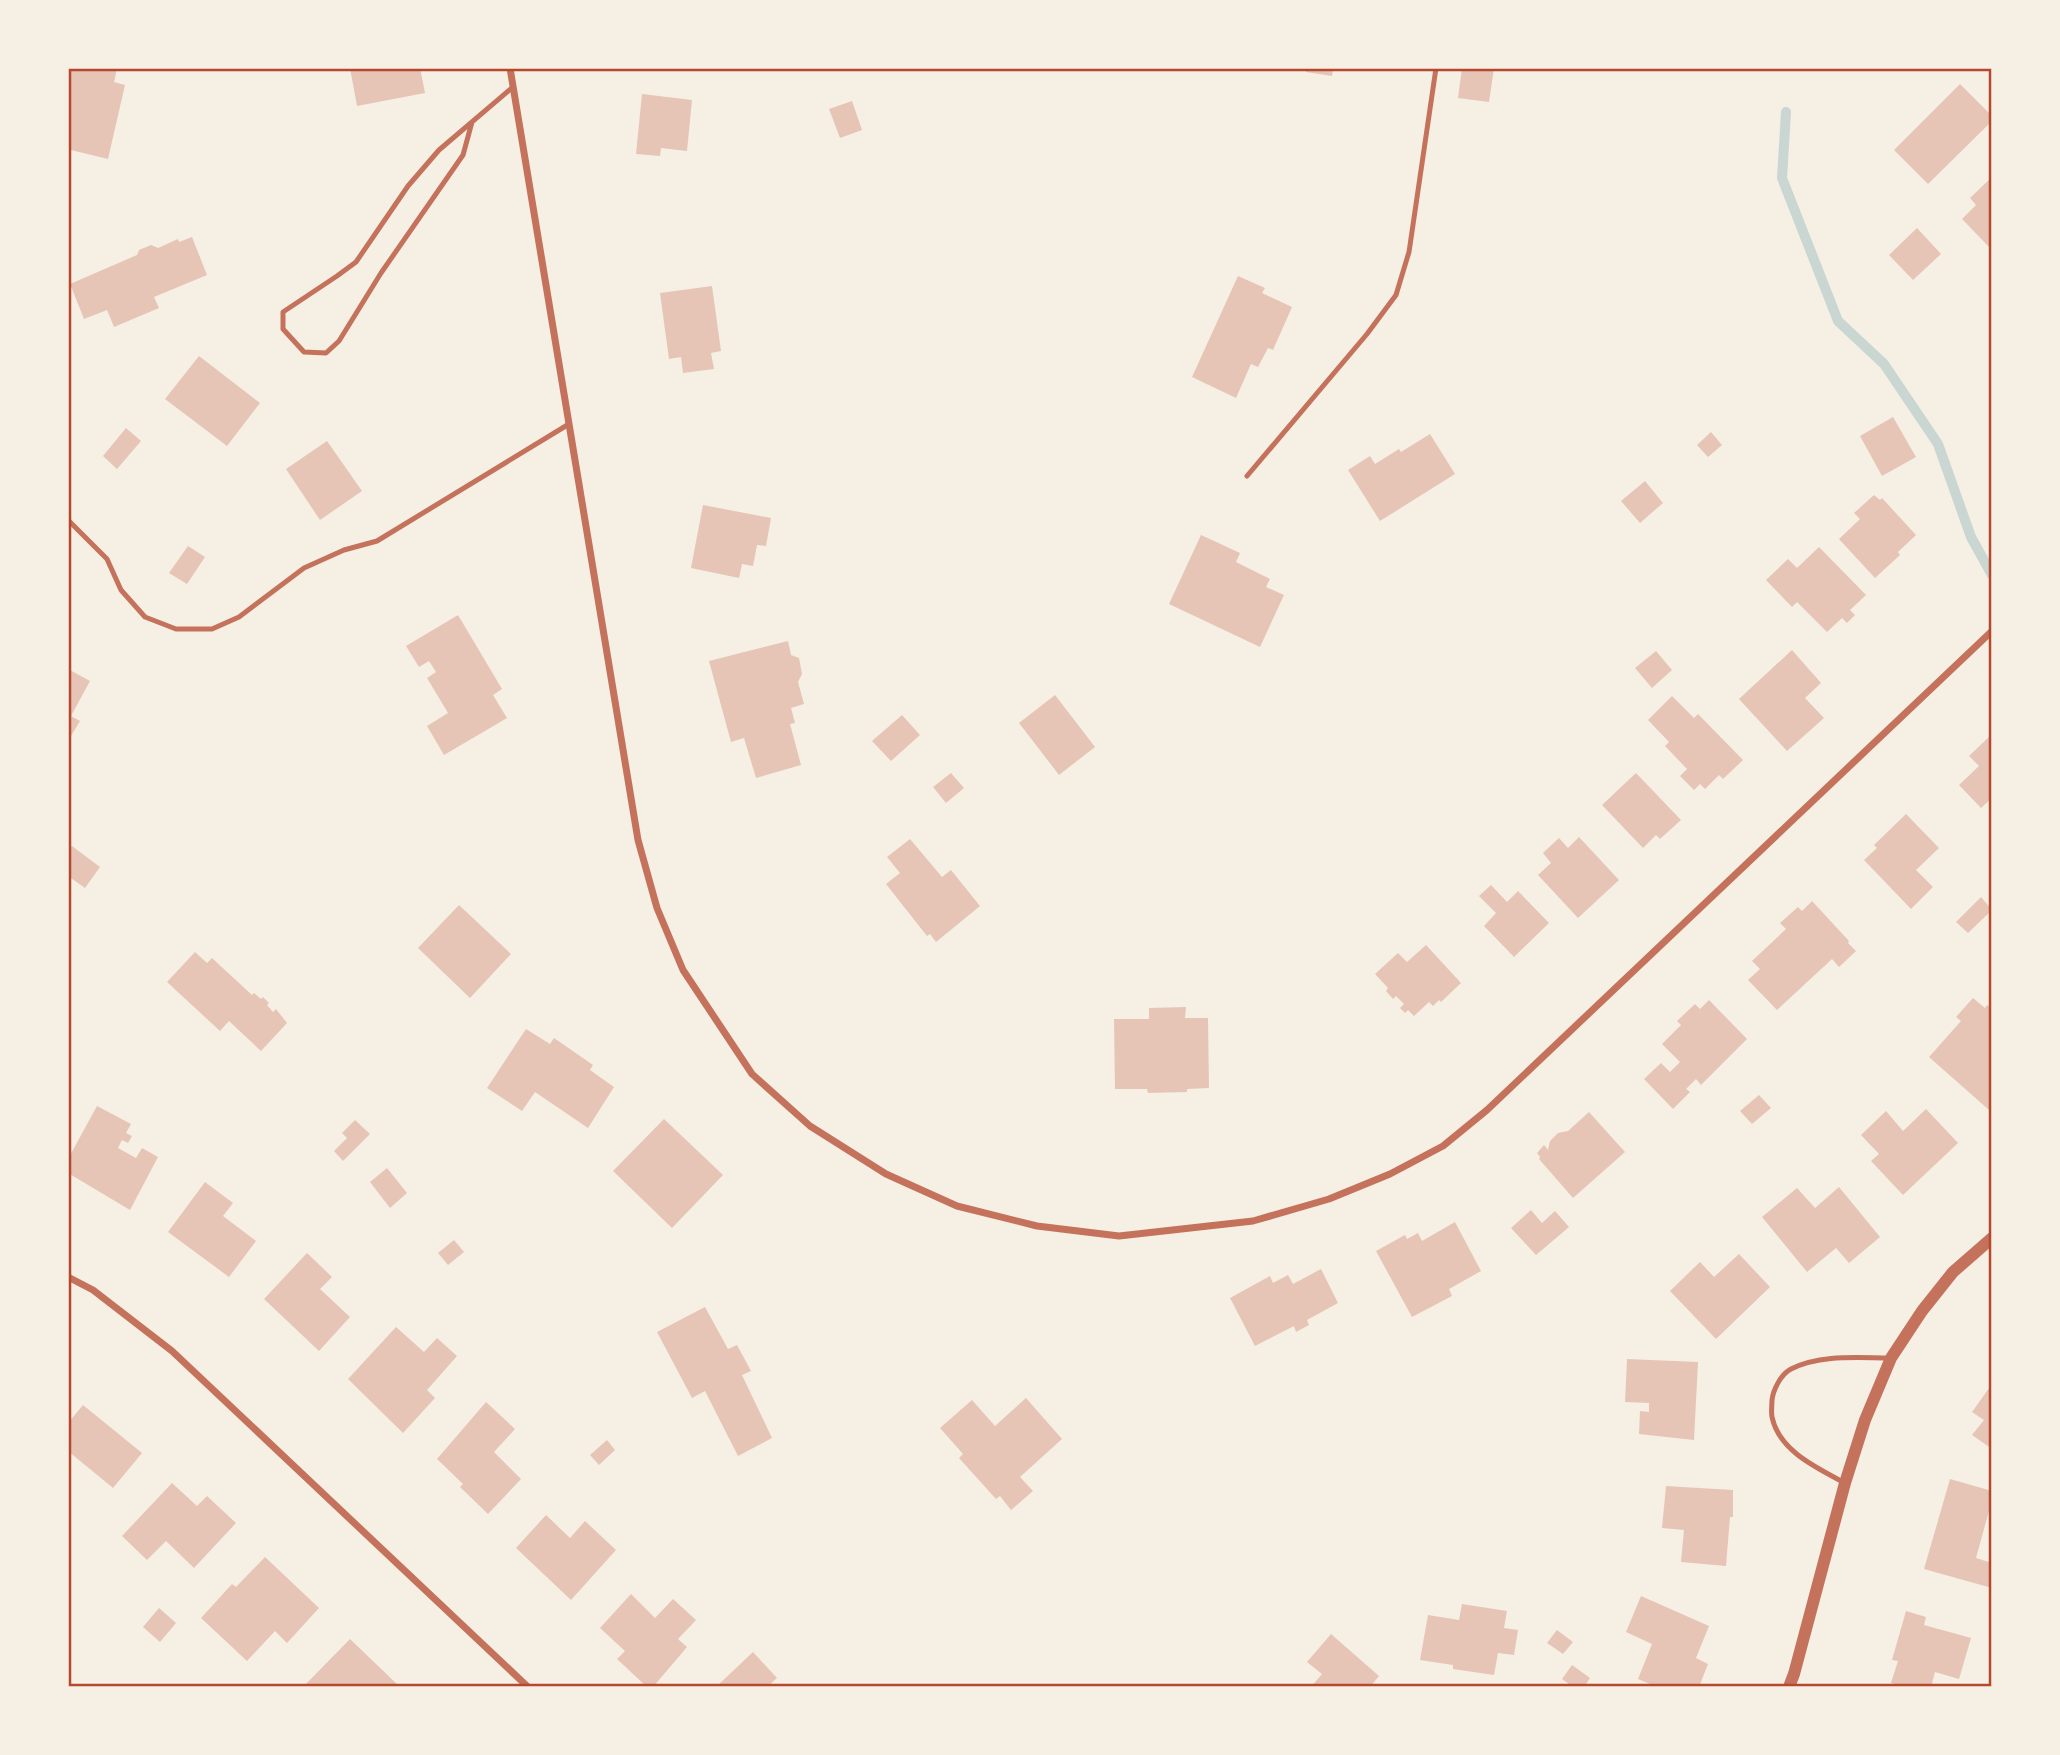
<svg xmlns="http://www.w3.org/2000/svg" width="2060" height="1755" font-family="'Titillium Web',sans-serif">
<rect width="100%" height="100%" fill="#f6efe4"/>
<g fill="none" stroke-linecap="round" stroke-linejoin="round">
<path stroke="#c9d6d2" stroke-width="10" d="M1786,112l-4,66 56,143 46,43 54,80 33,93 21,38"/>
</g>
<path fill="#e6c5b7" d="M72,68h45l-3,14 11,3 -17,74 -37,-9 -3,7v-74z
M350,68h70l5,25 -68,13z
M1306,68h27l-1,8 -26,-4z
M1462,68h32l-5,34 -31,-4z
M1960,84l32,32v5l-64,63 -34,-34z
M642,94l50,6 -5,51 -26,-3 -1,8 -24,-2z
M852,101l10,29 -22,8 -11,-29z
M1992,177v69l-2,2 -28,-29 14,-14 -6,-7z
M1917,228l24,26 -28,26 -24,-25z
M192,237l15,38 -53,22 5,11 -45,19 -7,-17 -23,9 -14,-35 67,-29 2,-5 12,-5 7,3 20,-9 1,3z
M1238,276l27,12 -3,5 30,14 -19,43 -5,-2 -10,19 -7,-3 -15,34 -44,-21z
M712,286l9,65 -10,2 3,16 -31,4 -2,-16 -12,2 -9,-66z
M199,356l61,47 -33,43 -62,-47z
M1893,417l23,40 -34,19 -22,-40z
M126,428l15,13 -24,28 -14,-13z
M1711,432l11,13 -14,12 -11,-12z
M1430,434l25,40 -75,47 -32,-51 22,-14 5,8 24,-15 2,3z
M327,441l35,50 -42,29 -34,-51z
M1645,481l18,22 -23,20 -19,-22z
M1874,495l6,5 2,-2 34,37 -18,17 2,3 -25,23 -36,-39 21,-20 -6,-6z
M703,505l68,13 -5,28 -9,-1 -4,21 -11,-2 -3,14 -48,-10z
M1201,535l39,18 -4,9 34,17 -4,8 18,8 -24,52 -91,-43z
M188,546l17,11 -18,27 -18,-11z
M1819,547l47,48 -16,15 5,5 -8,8 -5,-5 -15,14 -30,-30 -5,5 -26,-27 22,-21 9,9z
M458,615l44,74 -9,6 14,23 -63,37 -17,-29 21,-13 -21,-35 9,-6 -7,-11 -10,6 -13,-21z
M788,641l3,14 8,3 3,16 -4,8 6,22 -13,4 4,15 -5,1 11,41 -45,13 -12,-40 -13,4 -22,-81z
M1792,650l29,33 -16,15 19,20 -37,33 -48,-52z
M1656,651l16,19 -20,18 -17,-20z
M68,669l22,12 -19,35 9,5 -12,20z
M1055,695l40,52 -36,28 -40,-52z
M1672,696l22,22 4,-4 45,46 -20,19 -4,-4 -14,14 -5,-5 -6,6 -14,-14 7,-7 -22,-23 4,-4 -21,-22z
M902,715l18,20 -29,26 -19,-20z
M1992,734v64l-11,10 -22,-23 20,-19 -10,-10z
M951,773l13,15 -18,15 -13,-16z
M1636,773l45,47 -21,19 -4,-4 -13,13 -41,-43z
M1906,814l33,34 -23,22 17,17 -22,22 -47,-49 13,-12 -3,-3z
M1579,837l40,43 -41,38 -40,-43 13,-12 -8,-10 16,-15 9,10z
M910,839l32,38 9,-7 29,36 -44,36 -6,-8 -3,2 -41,-52 14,-11 -13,-16z
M72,846l28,21 -15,21 -17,-12v-25z
M1491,885l16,17 11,-11 31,32 -35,34 -30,-31 12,-13 -17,-17z
M1981,897l11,13 -24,23 -12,-11z
M1812,901l37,40 -1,2 8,8 -17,16 -7,-8 -55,51 -29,-30 12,-11 -8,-8 34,-32 -6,-6 18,-16 4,4z
M459,905l52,49 -41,44 -52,-50z
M1426,945l35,38 -20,19 -2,-2 -6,6 -4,-4 -15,14 -6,-6 -3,3 -5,-5 4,-4 -8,-8 -3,3 -7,-8 2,-3 -13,-14 23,-21 9,9z
M195,952l12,11 5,-5 40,37 2,-2 7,6 2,-2 6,6 -2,2 6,7 3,-3 11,14 -26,28 -32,-30 -9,10 -53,-49z
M1973,998l12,10 2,-3 5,4v97l-3,4 -60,-53 32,-36 -5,-4z
M1709,1000l38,39 -46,46 -5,-6 -10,10 4,3 -17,17 -29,-30 17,-16 9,9 10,-10 -18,-18 19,-19 -4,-4 18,-17 5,5z
M1186,1007l-1,11h23l1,70 -22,1v3l-39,1 -1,-4h-32l-1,-70h35v-11z
M526,1029l24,15 4,-6 39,27 -3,5 24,17 -26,41 -53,-36 -13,19 -35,-23z
M1759,1095l12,13 -19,16 -12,-13z
M97,1106l34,18 -5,9 6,3 -4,7 -6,-3 -4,8 18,10 6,-10 16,9 -28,53 -62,-37v-14z
M1926,1109l32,34 -55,52 -32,-34 8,-7 -18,-19 25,-24 17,20z
M1589,1112l36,40 -52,46 -34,-39 1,-2 -3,-4 7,-8 4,5 2,-9 8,-8 10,-2z
M664,1119l59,56 -51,53 -59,-57z
M355,1120l15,14 -27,27 -9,-10 13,-13 -5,-5z
M387,1168l20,25 -17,15 -20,-26z
M205,1182l28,21 -10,13 33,25 -27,36 -61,-45z
M1839,1187l41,50 -31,26 -13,-15 -29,24 -45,-55 35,-29 18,20z
M1531,1210l11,13 13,-12 14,16 -33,28 -25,-27z
M1455,1222l26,49 -32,18 3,7 -40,21 -36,-66 29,-16 2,4 11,-6 4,8z
M454,1240l10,12 -16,13 -10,-12z
M307,1253l25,24 -12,12 30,28 -31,34 -55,-52z
M1739,1254l31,33 -54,52 -46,-48 30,-29 14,15z
M1321,1269l17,34 -31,17 2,5 -13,7 -2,-6 -39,20 -25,-48 40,-22 3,7 15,-8 5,9z
M705,1307l23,42 9,-4 14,26 -9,4 30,63 -34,18 -33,-65 -13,7 -35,-66z
M396,1327l28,25 13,-14 20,18 -30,34 8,8 -32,35 -55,-54z
M1627,1359l71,3 -4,78 -55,-6 1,-23 9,1v-9l-24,-1z
M1992,1384v65l-20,-14 12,-15 -12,-8z
M1026,1398l36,41 -42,38 13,14 -22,19 -11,-14 -4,3 -37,-41 4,-4 -23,-26 32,-28 23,26z
M486,1402l29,27 -21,23 27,27 -33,35 -28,-27 3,-3 -26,-25z
M83,1405l59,48 -29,35 -45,-37v-28z
M607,1440l8,10 -16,15 -9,-10z
M1950,1479l42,12v9l-16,58 16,5v25l-68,-19z
M172,1483l25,23 10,-10 29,27 -42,45 -28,-27 -19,19 -25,-24z
M1666,1486l67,4v27h-3l-4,49 -45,-4 3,-32 -22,-2z
M546,1515l24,23 15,-17 31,29 -45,50 -55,-52z
M265,1557l54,51 -32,35 -12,-12 -28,30 -46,-43 31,-34 4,3z
M631,1594l24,24 18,-19 23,21 -18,19 9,8 -34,40h-6l-30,-28 8,-8 -25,-23z
M1641,1596l68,30 -13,32 12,6 -9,23h-42l-19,-8 14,-35 -26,-12z
M1462,1604l45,7 -3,17 14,2 -4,25 -16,-2 -4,22 -41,-6v-4l-33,-5 8,-45 31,5z
M159,1608l17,15 -16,19 -17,-15z
M1906,1611l20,6 -2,8 47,13 -12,41 -24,-7 -4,15h-25l-15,-4 7,-22 -6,-1z
M1557,1630l16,12 -10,12 -16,-11z
M1331,1634l48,42 -9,11h-59l11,-13 -15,-12z
M350,1639l50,48h-97z
M753,1652l24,26 -10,9h-51z
M1572,1665l18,13 -6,9h-11l-11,-8z"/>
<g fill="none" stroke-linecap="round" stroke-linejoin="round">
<path stroke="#c5725c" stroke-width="5" d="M472,122l-9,33 -82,118 -42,68 -13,12 -22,-1 -21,-23v-17l54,-36 19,-14 52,-76 31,-36 74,-63
M1247,476l120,-142 29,-39 13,-43 27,-184
M68,520l39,39 14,31 24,27 31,12h36l27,-12 65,-49 40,-18 33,-9 192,-117
M1845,1483c-28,-15 -66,-32 -73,-66 -1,-5 0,-12 0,-17 1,-10 9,-26 19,-31 30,-15 67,-11 100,-11"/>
<path stroke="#c5725c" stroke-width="7" d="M510,68l128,772 19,68 26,62 69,104 58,52 76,48 71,32 80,20 82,10 134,-15 76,-22 61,-25 53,-28 44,-36 505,-479
M68,1277l25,13 79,61 356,336"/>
<path stroke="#c5725c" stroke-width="12" d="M1789,1687l5,-13 51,-191 20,-63 26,-62 31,-47 31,-39 39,-34"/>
</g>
<rect width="2060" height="1755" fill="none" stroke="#f6efe4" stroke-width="140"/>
<rect x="70" y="70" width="1920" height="1615" fill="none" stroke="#b5482f" stroke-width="2.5"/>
</svg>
